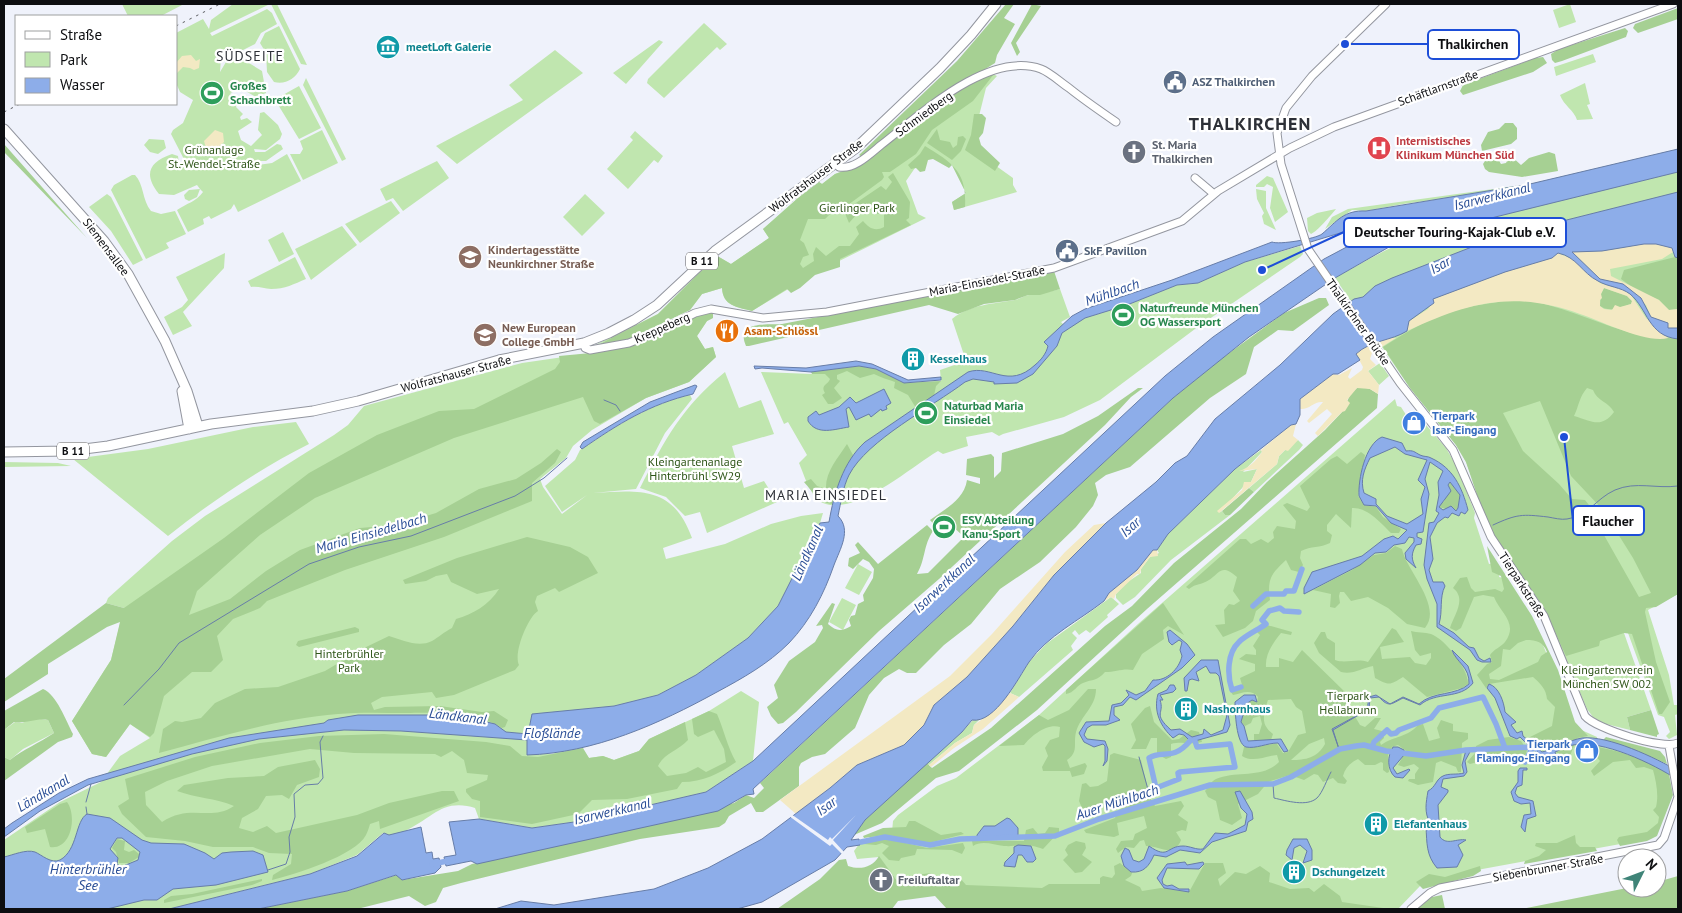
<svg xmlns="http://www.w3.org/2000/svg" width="1682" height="913" font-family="'PT Sans',sans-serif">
<rect width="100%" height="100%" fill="#eff2fb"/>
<path fill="#c0e6af" d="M122,4h62l-23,12h-33z
M233,4h37l-60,29 2,3 55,-27 5,4 5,11 -16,9 -6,11 -28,14h-6l-1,14 6,-10 13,-5 23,14 4,22 -10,4 -14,-8 -12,4 8,6 -2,8 7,7 -3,3 1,3 6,-2 5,4 -14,9 3,9 10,6 11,-11 -4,-5 2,-17 4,-1 14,13 4,9 -2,5 -14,11 -12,-1 1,3h10l12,-8 4,1 2,4 -17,12h-9l1,4 14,-2 15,-9 14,27 -63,31 -4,-8 -3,5 -20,10 -2,-3 -6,3 1,5 -16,8 -11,-22c10,-7 19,-8 26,-18l-3,-3 -3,8 -8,4 -4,-2 -1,-4 5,-5 11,-1 -3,-4 -23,10 -15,-1c-16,-20 -10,-32 13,-40l6,2 1,9 3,3 5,-3 -16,-31 2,-4 10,-7 10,-23 -13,-8 -4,-9v-50l27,-14 6,10 2,-9z
M271,4h6l30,61 -6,-1z
M1570,4l6,18 -17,6 -6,-18z
M704,23l23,21 -7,6 -3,-3 -53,51 -17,-15 1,-4z
M279,26l21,43c-5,10 -15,16 -26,13l-7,-10 -1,-19 -6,-10 5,-10z
M659,40l4,2 -37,42 -13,-11z
M555,50l28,23 -126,91 -21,-18 87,-46 -14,-15z
M1593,54l3,8 -40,14 -2,-9z
M991,73l6,3 -11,12 -15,60 42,30v7l4,7 -63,18 -2,-8 14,-9 -14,-28 -26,-13 -20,29 12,33 8,4 -113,56 -61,37c-15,-4 -29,-5 -30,-23l-20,6 -12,16 -97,36 65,-32 41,-41 20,-16 12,7 38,-26 -6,-9 35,-31 21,-16 3,2 13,-10 14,-5z
M306,78l40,81 -4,2 -39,-76z
M1585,83l5,21 -3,1 6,14 -16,1c-3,-10 -13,-14 -17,-25z
M299,86l22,42 -22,11 -22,-36 4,-7z
M322,130l16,33 -35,17 -13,-26h10l3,-5 -3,-8z
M635,131l28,25 -5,7 -4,-3 -26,29 -21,-20 26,-29 -3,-3z
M149,139l15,1 2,8 -8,6 -8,-2 -6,-7z
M1678,149v445l-30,16 21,65 5,30h3l1,9 -3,1 2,20 -8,4 -3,-3 4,-4 -6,-15 -6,-2 -30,-82h-4l27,77 -24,7 3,13 -28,-7 -9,-6 -6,-8 -43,-101 -50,-73 -28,-73 -10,-17 -46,-57 -75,-110c46,-26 79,-45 131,-56l-3,-26 -60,8 -37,7 -14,-1 -27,19 7,-12 16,-8 182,-25z
M437,161l12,17 -46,33 -10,-13 -7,3 -6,-12z
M132,175h3c9,9 7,25 16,36l10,3 14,-3 11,23 -20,9 3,5 -23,11 -35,-69 3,-5z
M1267,176l6,2 15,34 -13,10 -5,-14 3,-21 -6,-3 -3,3h-8v-2z
M1256,189l10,2v17l10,22 -12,-6 -2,-8 2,-3 -7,-14z
M107,194l4,3 32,63 -10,5 -22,-34 -22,-24z
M585,194l20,19 -23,23 -19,-19z
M391,201l9,12 -40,30 -15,-19z
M1336,209c-6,7 -18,22 -25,25l-3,-3 -1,-13 10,-5z
M342,226l15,19 -46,35 -16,-31z
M283,232l11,22 -15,8 -11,-22z
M1300,246l3,8 -3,3 -101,69 -99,74 -36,17 -61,17 -4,2 -7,-4 -26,5 2,9 -25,8 -5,-3 -5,3c-25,16 -79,62 -110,49 -13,-6 -19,-29 -24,-40l8,-8 -19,-33 -4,2 -23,-52 51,2 57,-5 31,14 41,-2 -1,-11 26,-9 -14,-42c19,-15 41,-15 63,-19 5,-1 10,-5 14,-5 11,-2 20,-3 31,-6l10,28 -9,5 6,6 18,-10 42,-13 50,-20 21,-2 47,-21z
M225,253l-1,15 -41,44 9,14 -19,9 -9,-18 18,-10 6,-7 -12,-23z
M295,257l11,22c-12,5 -21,10 -35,10 -7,0 -12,-3 -20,-2l-3,-6z
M713,318l-6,3 -10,15 8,13 8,-2 3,10 -27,25 -43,16 -54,32 -19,16 -7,12 -26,21 3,8 19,27 25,-19 -25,17 -17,-26 30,-26 5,-10c35,-23 69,-46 110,-55l2,4 -27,34 -29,56 -43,4c48,-3 80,-7 99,45l-29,10 3,11 59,-15 46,-20 30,-8 22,-3 -3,10 -42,83 -30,32 -52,37 -38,20 -44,11 -38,5 -49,43h24l30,-7 8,11 14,-2 11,4 25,-9 10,-12 60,-28 32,-20 18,11 -6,59 -47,31 -125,29 -49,7 -53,-9 -4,-11c-10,-3 -20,-4 -31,0 -14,5 -47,36 -61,25l-26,22 -47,19 -141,35h-165v-69l56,-38 41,-20 19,-26 30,-18 -20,-14 -24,33 -14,-3 -20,-33 39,-61 13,-52 -18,-5 2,-5 64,-57 33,-25 129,-81 14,-10 16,-19 158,-43 69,-10z
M1380,363l9,13 -10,9 -11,-14z
M725,372l14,36 22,-8 13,34 -42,12 12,42 20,-7 13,21 -70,31 -7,-21 -15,4 -19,-19 -26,-9c25,-49 42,-81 85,-116z
M1395,399l2,7 4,1 9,14 10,-3 26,30 11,19 18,46 -1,5 15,46 7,-1 4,6 -1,8 5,1 39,67 34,83 20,9v3l55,12 12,65 -16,22 -171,31 -56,15 -23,24 -500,-27 -19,-25 -22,2 -3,-8c8,-13 24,-19 38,-19l1,-11 5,-6 39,-29 19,-8 83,-63 99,-91z
M296,422l13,22c-50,25 -97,57 -141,92l-95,-77 75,-10 105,-22z
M1298,440l5,5 -4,5 -45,42 -5,-4 28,-24 2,-8 6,-6z
M1261,450l1,2 -19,20 14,-3 -6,13 -7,4 -25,27 3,-2 3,4h5l-59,45 -36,37 -12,8 -7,-7v-4l10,-11 15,-10v-4l9,-12 9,-4 -2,-3 11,-16 67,-65z
M4,462l54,1 13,3 -67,1z
M858,564l14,8 -13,23 -14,-7z
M1111,597l8,7 -12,11 1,2 -18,16 -4,-3 -7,5 -4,-5 -3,3 5,5 -6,8 2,4 -54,47 -9,-4 19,-31 17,-18z
M842,598l14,7 -13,25 -14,-8z
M34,718l14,2 6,13 -31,16 -13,11 -6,-3v-27l11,-8 7,1z
M980,719l-6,6 -2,8 -17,10 -26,22 -2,-2 35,-31 11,-12z"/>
<path fill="#a6d093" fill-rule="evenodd" d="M1006,4h8l-10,14 11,6 -18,31 -2,8 -58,36 -75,58 -3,-2 98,-94z
M1032,4l9,2 -25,37 4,9 -3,4 -6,-13z
M1678,8v11l-40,14 -5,-5 2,-4z
M1625,28l3,3 -2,6 -64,24 -7,2 -3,-3 -1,-6 8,-5z
M1543,57l4,6 -14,9 -70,23 -3,-4 3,-6 72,-27z
M994,74l-21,27 -41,29 -16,24 -26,18h-8l2,5 -2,3 -41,30 -9,2 -7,7h-17l-8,21 4,3 5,12 -6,2 -3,7 3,4 11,-7 -1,-7 3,-7 10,9 13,-10h11l9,-12 -3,-7 7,-6c6,7 12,11 21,6v-14l-7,1 -1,-8 -5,-1 -15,10 -7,8 -5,-12 37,-25 5,4 6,-8 -4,-5 5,-4 17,29 -1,16 -3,2 5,5 -71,34v8l-25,8 -15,13 -9,5 -4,-4 -35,22c-15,-4 -29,-5 -30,-23l-20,6 -12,16 -60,29 -36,8 64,-33 41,-41 20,-16 12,7 38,-26 -6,-9 35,-31 21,-16 3,2 13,-10 14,-5 95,-69 31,-19z
M974,114h8l4,4 -3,15 -4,5 2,7 19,18 -5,8 -30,-21 6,-15z
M1505,123h8l4,5v11l-6,5 -29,7 -1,-6 7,-13 11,-3z
M937,129l3,11 10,2 3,6 4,-3 1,-8 5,-1 3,3 -5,12 -9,9 -25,-17z
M4,144l83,94 -83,-86z
M925,146c28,17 42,26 40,61l-11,3 -2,-8 14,-9 -14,-28 -3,3 -16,-9 -5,1 -3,11 -5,1 -4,-4 -5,1 -3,-4 12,-11z
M1549,152l6,2 3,17 -36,6 -33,-5 -4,-3 -2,-5 2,-3 13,-2 3,5 5,-1 4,-8 11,10 8,-7z
M1675,257l3,1v51l-9,1 -10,-10 -23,-10 -15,-11 3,-9z
M1054,271l6,18 -20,6h-12l-13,5 -31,4 -26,10 -29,-9 -180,41h-3c-11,-25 20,-21 36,-22z
M1604,288l23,8 5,5 -1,3c-10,3 -21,9 -31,2l1,-12z
M1319,298h7l3,7 -36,26 -15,-1 -24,17 -8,27 -36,24 -80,69 -24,8 -11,8 3,12 -5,11 -17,21 -36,35 -40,27 -29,35 -27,21 -28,28h-9l-8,-4 -15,9 -15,17 -14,33 -30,26 -13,3 -11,6 -2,4v19l-36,26h-7l-5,-9 -22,13 -4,7 -6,4 -79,12 -179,44 -18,5 -7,14 -11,4 -16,-10 -52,13h-99l89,-18 50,-16 5,5 56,-9 14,-7 262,-61 12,-8 8,3 10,-10 -4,-5 413,-385 48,-39 63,-46z
M1514,299c39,3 74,21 111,32 18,6 35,6 53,8v255l-22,13 -10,1 -1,4 11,50 14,40 -8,12h-3l-27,-80 -8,-1 -24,8 -1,5 -33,10 -22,-48 -50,-73 -16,-37 -12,-36 -10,-17 -46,-57 -27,-41c25,-16 52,-33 81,-39 16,-4 33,-5 50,-9zM1587,388l6,2c4,11 16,12 21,22 -13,17 -22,9 -40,4 5,-10 5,-19 13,-28zM1540,401l31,75 32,34 30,48 18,35 -12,4 -43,-76v-7l-11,-14 -13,-1 -13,-15 -36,-33 -20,-38z
M713,311v7l-6,3 -10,15 8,13 8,-2 3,10 -27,25 -43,16 -46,26 -6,-3 -11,-24 -129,41 -139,60 -55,37 -63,56 -8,24 41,-16 36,-28 34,-21 60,-22 36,-3 40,-12 43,-24 37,-10 25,-16 16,-14 4,3 -6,11 -23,20v18l-88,36 -99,33 -78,31 -7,7 -27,11 -16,17 6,24 -12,12h-19l-28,24 -10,37 -4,4 -20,-13 -24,33 -14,-3 -20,-33 39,-61 9,-38 -13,5 -59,37v10l-44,28v-23l102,-76 18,5 100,-70 85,-65 68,-38 62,-24 35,-2 81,-40 5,-7 -1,-6 32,-3z
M859,366l17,3 28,14 37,-2 -5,5 -2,10 -18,12 -8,-13 -14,-7 1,-6c-6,-2 -15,-5 -21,-8l-14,4 -13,-7 -10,4v4l3,2 -6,7 8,10 -9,6h-5l-6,-9 3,-2c-5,-8 3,-8 5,-14l-5,-5h-13l-1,-2z
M1363,387l7,2 8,5 -1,14 -230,201 -110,101 -78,61 -23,7 -54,45 -28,12 11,-15 62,-57 5,5 59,-40 114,-102 27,-20 42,-43 67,-54 26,-27 58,-52 17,-18 9,-19 6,-5z
M1138,388h5l-12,9 -26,28 -166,154 -60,52 -83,81 -13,11 -5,1 -7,-8 -4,-9 11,-9 -4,-13 15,-24 26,-19 8,-14 -1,-3 -6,1 16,-23 3,1 -7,20c8,7 13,8 23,2l-2,-6 2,-4 4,-1 3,-11 6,-3 -1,-6 10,-17 1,-9 -5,-7 -6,-3 -10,10 -5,-3 1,-8 11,-5 -5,-8 3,-3 20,22 49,-39 6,6c-10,15 -7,27 -16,43l11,-1 36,-36 -17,-16 -9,8 -8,-9c15,-11 34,-20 37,-40l13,4v-6l-14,-3 1,-16 24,-5 3,3v21l7,-7 1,-18 61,-19 35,-18z
M847,444l6,11 -13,26 -7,23c-14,-1 -20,-12 -29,-22l7,-3 6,7 9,3c-1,-17 12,-31 21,-45z
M1361,452l4,3 -7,41 6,9 12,2 7,10 18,12 -2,4h-8c-10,-10 -24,-26 -39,-25l-1,20 -15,-14 -9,11v6l5,4 -2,8c-10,5 -19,3 -29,8l-1,7 3,7 -4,7 -8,-2 -5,-10c-15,14 -19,19 -16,40l-14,11 -3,10 -8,7 -22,9 -8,-12 10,-1 -1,-14 5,-6 5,1 6,-4 -7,-10 4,-14c-19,-16 -17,0 -34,6 -6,2 -9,2 -14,6l-3,-2 54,-48h6l5,5 10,-5 7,4 6,-5 -1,-6 4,-6 18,3 1,-8 -13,-16 4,-2 20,8 3,-4 -10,-21 31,-27 6,-3 10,8z
M1450,482l10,13 -2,13 -2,3 -18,-4 2,-4 4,-1z
M1249,488l5,4 -24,23h-5l-3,-4z
M527,537l43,10 18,10 10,16 -39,19 -4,-4 -18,8 -2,6 3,9c-10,6 -25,42 -19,54l-4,5 -61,25 -18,3 -4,-6 -50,5 -11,6 3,7 11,-3 55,-1 42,6 12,-1 14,9 -3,7 -3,1c-23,-16 -68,-16 -96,-15 -22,0 -45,-1 -68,1 -61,5 -120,23 -179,39l4,-24 12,-8 7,1 19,-4 14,-15 30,-14 33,-2 47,-16 37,-22 27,-13c14,4 29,12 43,5 7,-4 12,-9 20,-13l4,-9c17,-5 33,-14 43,-30l-22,5 -26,-12 -4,-8 -11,2 -10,5 -21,3 -2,-4 54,-22z
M1395,546l7,3c4,21 41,57 23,79l-18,-4 -19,-16 -20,-11 -17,4 -7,-9h-4l-1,4 1,7 -5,5 -5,-1 1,-13 -18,-4 39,-20 22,-15 12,-2z
M1487,546l45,70 26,54 17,52 13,14 -11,2 -7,18 -13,-3 -4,-5 -11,2 -14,-12 24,-12 3,-19 -8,-8c-1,-10 -6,-15 -14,-22l-44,7 -3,4 -9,-13 10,-11 5,-2 -2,-7c4,-6 11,-8 15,-13 14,-19 -5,-29 -11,-45l-11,-2 -9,2 -13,31 -5,3 -6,-3c4,-13 17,-29 3,-40l7,-10 7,-1 4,11 4,4 20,-3 7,3 2,-3 -3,-13 -9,-4zM1526,640c11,0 17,2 21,12l-6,4 -3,6 -39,18 -9,-1 -1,-5 12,-8 2,-17 7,1 8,-7z
M1163,603l21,32 -16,-9 -5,4 1,9 -22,15 -9,16c-10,-2 -17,2 -28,2 -8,9 -12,7 -22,11 -6,2 -9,10 -17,11v-4z
M1267,625l25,7 -1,3 -10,-2c-8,10 -16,21 -15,34h13v-9l14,4 9,-12 44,43 1,10 13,22 5,2 10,-9h6l-7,11 8,2 2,7 -4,4 1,3c13,-9 27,-8 37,-20l5,-1 6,17 11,-3 -3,-10 4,-8 12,4v7l15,2v6l-6,4 -1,29h-3l-2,-5 -15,-6 -5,2 -3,19 -15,3 -10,-4 1,-2h6v-5l4,-6 -5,-4 -10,3 -6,-2 8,-14 -8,-6 -6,2 -4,8 1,17 -2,1 -4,-3v-7l-2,-1 -6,3h-10l-7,-6c-8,4 -13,9 -15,17l4,5 -2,3 -7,-1 -5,-5 -10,4 -5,-7 -4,-1 -10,6 -14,-5 -22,7 -10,12 -20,10 4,14 -10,7 -12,-5 -4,-19 -8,-4 -3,-6c4,-4 6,-10 11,-12 21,-9 46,0 63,-17l-2,-7c-12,1 -24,8 -35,1l2,-9c12,1 21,-3 33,-3l6,9 5,-1 10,-17 8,-2 -4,-22 -6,-4 -5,-8 -23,1c-3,8 -7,21 -1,28 2,3 4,4 6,6l-2,6h-17v-6h5l3,-10 -2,-8 -7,2 -2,5 -6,3 -4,-4 2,-7 -3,-7 12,-8 5,2 1,-5c-8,-9 -17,-3 -25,-2l-2,-3 12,-4 -3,-10 15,-7v-7l-16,-5 7,-5 10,1v-5l-3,-4 7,-11 -3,-3zM1324,738l1,6c-8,14 -19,16 -34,16l18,-16z
M355,627l4,2v3l-60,15 -3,-2 2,-4z
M1392,628l4,2 8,12 -24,5 2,12 28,-2 5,6 11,2 5,-7v-5l-11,3 -5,-6 -4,-19c6,2 14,1 20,3 14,5 38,35 37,50l-6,4 -35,9 -24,-20c-13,8 -13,9 -28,1l-2,-12c-11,2 -20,9 -32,6l-22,-19 -5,-10 7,-11h4l2,6 8,5v17c11,4 21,-2 33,2z
M43,689c14,6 23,32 30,45l-1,3 -14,5 -54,39v-24l6,3c14,-11 29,-17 44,-27l-6,-13c-13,-2 -22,4 -34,2l-10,8v-19z
M1088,689h8c0,18 -15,26 -20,43 -3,12 3,20 -9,28l3,8 15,-5 2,3 -3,8 -12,3 -2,-6h-27l-1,-4 6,-11 -3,-8 5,-8 9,-3 1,-10c-13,-4 -29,9 -36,18l-25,1 40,-31 9,5 21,-10z
M1150,706l4,16 18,18 7,-1 12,-9 8,2 3,10c-11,3 -20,-1 -31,2v13l-5,2 -9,-5v-16h-6l-5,11h-15l5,-9 -5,-16 14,-16z
M1651,710l8,24 -2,1v2l-27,-7 -3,-13z
M709,711l8,3c7,16 10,32 19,48 -17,12 -33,20 -54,20l-5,7 -50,10 -35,1 -14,14 -46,10 -52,-7v-16l-8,-2 -6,-7v-3l21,-9 1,-5 -21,-2 -3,-13 -12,-9 -11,6 -6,-3 -81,-1 -44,-4 -98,17 -45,15 -22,11 1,13 16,17c29,-19 48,0 72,-16 -19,-8 -38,-8 -57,-15l7,-6 44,-7 36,-2 14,-9 37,-7 5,9 -1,8 -22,8 -8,14 -7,-4 -16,1 -8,13 -16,9 -3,10 14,4 14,-6 9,7 81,-18 32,-12 53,-12h12l5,10 -79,28 -1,-8 -9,3c-1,3 -2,7 -4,11 -11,21 -71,39 -94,45l1,-5 18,-11 1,-10 -23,-1 -16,-6h-40l-28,-6 -39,-4 -24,-23 -4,-8 11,-7 -4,-20 70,-22 65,-14 59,-7 65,-2 102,8 24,4 12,10 16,1 45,-9 6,10 14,-2 11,4 25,-9 10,-12 36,-17 3,18c-10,11 -24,13 -30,26l9,10 19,-3 12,-6 8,5 20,-10 -2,-13 -10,-19 -16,7 -4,-3 -2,-15z
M1509,737l12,4 6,9 -3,10 -31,-2 -23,6 -3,-2 9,-10v-6l12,-6z
M1606,737l54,14 5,6 2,7 -45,-18 -20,-5z
M1598,747c25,5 50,13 71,27l4,21 -16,41 -10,5 -27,5 -3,-6 2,-3 28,-5 11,-9 1,-6 -6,-7 3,-3c3,-12 0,-26 -3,-37l-9,-3 -8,1 -6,-8 -17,2 -19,14 -3,-5 9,-10 -6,-7z
M1114,753l27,7 9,38 5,8 26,-5 3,5 -6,9 10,7 -2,9 -4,-1 -6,2 5,8c-7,19 -23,5 -35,6l-2,-6 -4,1 -6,7 -8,-1 -8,6 -2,-4 5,-8 12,-1 2,-6 12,-6 -3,-12 -27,7 2,12 -5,2 -28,-4 -2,-3 31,-12 3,-7 7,-5c-22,-10 -24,1 -42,4l-4,-9 3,-17 4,-1 4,4 8,-1 9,-5 3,-26z
M67,802c10,13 5,48 -17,45l-5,-18 -18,4 -2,-6 35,-23z
M909,821h6l26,14 20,-3 3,2 -35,9 -45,-8 -20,3 -1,-2 20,-8 23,-1z
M1049,827l10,1v4l-16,17c-18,-7 -23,-2 -39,-3 -10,-1 -22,-6 -31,0l-1,-5h52l2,-11 7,-2 5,6 7,-1z
M1575,835l1,8 4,4h15l2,4 -73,13 1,-3 14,-5 7,-6 -11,-4 1,-3h21z
M885,838l42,10 36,-5 2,5 -3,6 -10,-4 -35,-1 -2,6 -14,3 -2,3 -10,-1 -7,-7 7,-7 -7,-3 -6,2 -12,-1v-2z
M117,839l8,2 -1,9 5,2 5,-2 5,4v3l-10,6h-10l-3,-11 -4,-4z
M1076,841l9,2 1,5 -4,7 10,7 -10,10 -7,1 -12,-13 5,-5 -3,-5 3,-5z
M879,856l19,26 10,-6 23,-3 3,6 17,1 9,-2 6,7 76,3 7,-4h51v-6l3,-2 9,2 3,-4 -1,-8 6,-3 12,10 -1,3 -6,4 15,7 2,4 19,-3 28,4 16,-29h18l3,10 -8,6 2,7 15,-14 11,2 14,-8 10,7 -1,9 21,7 19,-1 5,4 10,-8 16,12 2,6 48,7h-443l-12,-13 -37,5 -6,8h-115l43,-30 19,-19 7,-1 2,7c12,4 24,2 31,-10z
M1480,866l1,5 -8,5 -50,13 -7,-7 13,-8 16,3z
M1678,876v33h-156l105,-21h30v-6z
M262,879v2l-10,4 -88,18v-3l7,-4 21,-2z
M1442,895l3,14h-29l16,-12z"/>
<path fill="#f3e9c3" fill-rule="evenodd" d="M191,55l5,6 4,-2 -1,9 -5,2 -4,-2 -7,-1 -6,6 -1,-10 6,-7z
M215,130l8,3 1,9 -6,5 -3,8 -11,-1 2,-6 -2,-7z
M1644,244h12l16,4 1,4 -11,7 -52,10 1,7 48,24 10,10 9,-1v19h-10v-5l-17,-6 -5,-12 -23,-21 -23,-5 -28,-27 30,-1z
M1558,253l17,7 25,23 23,7 8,5 15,23 22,20c-21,6 -67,-17 -88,-24 -66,-24 -111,-12 -173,17l2,-10 19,-12 5,-10 72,-27 47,-14zM1604,288l23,8 5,5 -1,3 -11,3 -5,-2 -3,5 -8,-1 -4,-3v-6l2,-2 -1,-4z
M1388,338h8l-24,15 -2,6 6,6 -8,6 11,14 -1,9 -8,-5 -13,-1 -10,12 3,3 -5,8 -3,1 -24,24 -3,-3 17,-19 -5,-5 -18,14 -2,-2 16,-19c-9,-1 -14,8 -23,7v-10l33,-25 6,1 13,-7 -4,9 2,2 12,-9 1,-3 -7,-13 8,-7z
M1296,424l-3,12 5,4 -10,11 -3,-1 -6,6 -2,8 -58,49 -2,-2 25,-21 2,-8h7l6,-13 -18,2c10,-3 17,-10 23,-19l-1,-2 30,-25z
M1106,523l-52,52 -41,51 -46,51 -33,28 -10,20 -20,20 -47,20 -27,23 -34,26 -16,-14 170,-124 42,-42 73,-82 29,-27z
M1153,550h4l1,6 -8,1 -9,12 -1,5h-3l-21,20 -2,5 -3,-2 -7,4 5,-8 28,-23z
M1010,693l9,4 -36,32 -29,19 -23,19 -2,-2 26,-22 17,-10 2,-8 17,-12z"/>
<path fill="#8dade9" stroke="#677da8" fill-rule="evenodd" d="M1678,149v23l-199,49 -43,7 -47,19 -54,31 -86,59 -76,61 -420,391 1,5 -8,1 -28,16 -241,53 -6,-3 -25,5 -2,-9 12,-2 -7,-33 30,-3 53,9 49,-7 125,-29 47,-31 412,-385 48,-39 111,-78 49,-26 -1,-4 -9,-3 -118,36 -47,21 -21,2 -50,20 -42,13 -23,15 -5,13 -24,28 -16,9 -23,1v-2l-21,-3 -8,3c-33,25 -98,58 -116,93 -6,12 -8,27 -11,41 14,14 2,33 -4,49 -10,29 -24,56 -45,78 -21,21 -46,35 -72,49 -58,32 -123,61 -190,63v-15l-126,-9 -57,-1 -85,9 -67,15 -104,31 -48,26 -36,26v-8l8,-6 47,-30 29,-14 141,-41 95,-15 4,-3 30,-5h100l37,9 11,8 22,2 4,-20 82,-8 44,-11 38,-20 52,-37 30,-32 42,-83 9,-1c5,-29 14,-60 36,-80l103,-70c23,-8 40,18 67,-7 6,-5 11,-11 13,-19l-4,-4 28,-26 13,-7 87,-29 100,-38c7,3 43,-3 50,-8 15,-13 22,-24 44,-23l164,-27z
M1678,192v66l-3,-1 -3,-9 -16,-4h-12l-42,7 -30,1 28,27 23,5 18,14 10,19 17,6v5h10v11c-30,-3 -30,-30 -48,-45 -9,-7 -22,-7 -32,-13 -16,-8 -21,-24 -40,-28l-6,5 -47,14 -72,27 1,4 -25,18 -2,10c-16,10 -36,9 -51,23l4,6 -22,14h-5l-33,25v16l-4,9 -5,1 -56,44 -67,65 -11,16h-4l-16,20 -28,23 -5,8c-24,19 -57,35 -75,61 -10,15 -34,62 -57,58l-10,12 -97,88 -14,20 8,-1 1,6 -13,2 -12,13 -73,42 -25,7h-242l26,-8 33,4 100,-16 54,-21 54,-29 68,-51 27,-23 47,-20 20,-20 10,-20 33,-28 46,-51 41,-51 52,-52 50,-41 19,-19 12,-7 28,-37 65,-54 53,-51 21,-15 9,-2 12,-11 17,-8 103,-40z
M856,361l16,3 36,16 33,-3v3l-37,3 -28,-14 -17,-3 -48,6 -49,-4 -7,1 -1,-3 52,2z
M695,385l2,1 -4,8c-43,10 -75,30 -111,55l-2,-2 3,-5 67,-40z
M884,389l7,14 -5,3 1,3 -5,2 -1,-2 -10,8 -2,-3 -13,6 -7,-13 -3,2 3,18c-14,2 -32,9 -41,-6v-4l8,-6 3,4 20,-8 11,-10 6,6z
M1382,437l20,6 4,8c8,-1 8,1 14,4 4,2 8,1 11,3 22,10 31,29 37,52l-3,4 -4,-2 -2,4 -7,-3 -4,5 -3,-1 -8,6 -7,14 3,22 -4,11 4,12h10l2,4c-6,12 -2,25 -6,38l15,9 15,14 5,1 5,10 5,3 6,-3 1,4h-9l-5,-2 -7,-10 -33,-23v-23l-10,-25 -3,-14 5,-42 5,-1 5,-9 -3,-2 3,-16 -1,-13 5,-11 -13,-9 -5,17 4,15 -6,38 -6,1v4l5,2 -1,5 -5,1c-5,9 -5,14 0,23l-10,-9 -1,-6 9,-11v-4l-5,-1 -4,6 -11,2 -8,7 -11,1 -15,12 -56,29v-6l8,-16 50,-16 22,-17 9,-3 5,3 9,-9 -16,-7 -15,-17 -12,-1 -5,-9c-1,-16 6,-52 23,-59zM1395,447l10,7 22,6 -9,20 7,7 -4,12 2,15 -16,10 -20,-8 -11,-12v-5l-12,-6c-4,-13 0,-23 6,-35zM1450,482l10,13 -2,13 -2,3 -5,-5 -8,4 -4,-3 12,-16 -3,-6z
M1170,630l17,14 8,11 -13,13 -46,32 -6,-3 -7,8 -9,2v8l6,5 -14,5h-14l-5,3 -3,7 3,4 18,2 3,8 -1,12 -4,5 2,-5v-15l-2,-2 -9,3 -10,-5 -5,-9 7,-11 23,-1 3,-16 9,-2 8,-8 -3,-5 10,5 9,-4 8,-11c14,1 26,-11 29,-24l-2,-6 2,-8 -3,-2 -7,5 -3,-3 -2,-10z
M1452,650l16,16 5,17c-13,17 -37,8 -53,22l-17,-7c-12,6 -14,10 -24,-1l-9,1 -1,11 -36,21 6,19 -7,-20 35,-19 2,-13 7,-2 14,9 13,-7 16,7c14,-13 37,-8 50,-20 1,-17 -13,-22 -17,-34z
M1201,660h17l12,65 -3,7 -32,9h-5l-6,-6 -5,-1 -6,4c-12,-11 -20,-26 -15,-44l9,-4 3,-5h4l2,4 -3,3 -13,3 3,5h-3c5,14 -8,13 11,30l9,-1 12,8 11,-3 1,-5 7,6 12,-5 4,-15 -8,-39 -3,-3h-6l-4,-7 -10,6 3,9 -7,-2 -3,1 -2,11h-2l-1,-13z
M1489,684c10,3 15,18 16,28l11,10 -5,3 6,8 5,-2 1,5 19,16c14,-3 27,-12 40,-14 26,-3 74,20 96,33v9c-24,-16 -76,-41 -105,-35 -6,1 -13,5 -18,7l3,10h-2l-6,-7h-11l-2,-4 -5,-2 -12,-12 -3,2 -7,-3 -15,-38 -8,-10z
M1244,695h11l2,7 -5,-2 -12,8 3,7 -2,7 3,4 4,15 33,-2 7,12 -4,1 -6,-9c-11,0 -22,6 -32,4 -10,-3 -11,-36 -11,-45z
M1393,747h5l6,3v5l-11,13 4,6 12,-5 1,1 -7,8 -8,-1c-8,-7 -8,-21 -2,-30z
M1466,750h5l-6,11 2,11 -3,4 -21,3 -2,8 7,3v2l-10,13 2,32c7,9 17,1 26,3l-8,5 5,10 -6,12 -20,1c-11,-13 -10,-25 -11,-41l4,-4c-6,-11 -4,-20 -2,-32 8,-4 8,-12 15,-15 6,-3 14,-1 21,-3l-2,-8z
M1520,768h7v2h-4l-1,15 -5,2 -2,6 3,4 15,4 3,15 -9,3 -2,13 -4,-5 3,-12 7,-1 -1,-11 -9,1 -7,-3 -3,-9 7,-10v-11z
M1240,791l12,21 1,7 -5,3 -2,9 -34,11 -12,11 -20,-3 -14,7 -12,-2c-5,11 -10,18 -23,17l-7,-6 -3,-10 4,-8 4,2 4,10 6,2 5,-3 5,-13c20,14 17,0 34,0 7,0 13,4 20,3l12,-16 13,1 17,-9 2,-11 -6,-6 -6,-16z
M87,814l23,4 32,22 9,3 33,1 21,9 9,6 8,-6 9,-1 22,-1 10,4 5,17 -52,13 -43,4 -16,11h-13l-37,9h-103v-52c9,-2 22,-8 31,-5 7,3 16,12 25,8 18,-10 15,-39 27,-46zM117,838h5l18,14 -2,8 -17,7 -4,-3 1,-6 -8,-9z
M1007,818l3,1 8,9v10h-41v-3l7,-9h11z
M421,827l5,26 6,-1 1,7 6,-1 2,9 -6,6 -33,7 -6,-5 -49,16 -89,18h-89l141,-35 47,-18 27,-23 5,2z
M1293,839h14l5,11v10l-9,3 4,-12 -7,-6 -6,3 -2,12 -6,-5 1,-5z
M1018,845l13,1 5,13 -3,3h-6l-5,-7h-4l-3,12 -11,-1 1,-4 9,-9v-6z
M1185,862l2,3 16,-3 1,2 -5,5 -32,-1 -5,12 1,4 4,2 5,-1 7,4h10v3l-25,-4 -7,-10 10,-14z"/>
<path fill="#eff2fb" d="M791,814l37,26 2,-3 2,2 24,-24 -23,25 11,12 -2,2 -10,-10 -2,2 -41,-30z"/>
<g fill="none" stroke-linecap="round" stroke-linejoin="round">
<path stroke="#677da8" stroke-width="1" d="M604,400l12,5 4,6
M1493,525c24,-11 29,-11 55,-8 6,1 13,3 19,2 22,-3 28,-20 48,-29 21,-9 41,-1 63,-4
M124,705l35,-36 20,-26 130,-79 50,-17 52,-11 104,-40 29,-18 23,-20
M1139,757l10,36
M1273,784l1,14c13,3 33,9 43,0 6,-6 10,-19 14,-26
M86,802l5,-18
M86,807l1,7
M268,870l18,-6 4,-12 -1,-15 6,-20 -1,-23 11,-9 13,-1 5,-6 -3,-36 3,-6"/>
<path stroke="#8dade9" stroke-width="5.5" d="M1253,606l13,-12h18l2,-3h8l8,-22
M1241,687l-9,3c-5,-15 -5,-37 7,-48 7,-7 19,-12 27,-18l-4,-4 7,-9 11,-3 4,3 15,1
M1190,741c-18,21 -28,8 -41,17l7,30 23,-9 -1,-6 2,-1 55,-5 -5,-23 -33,3 -2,-6
M1372,747l2,-5 13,-12 4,4 5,-1 3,-3 32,-12 8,-10 44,-11 13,27 9,24
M1525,762l8,-15
M861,842l24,-5 45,8 30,-6 95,-3 44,-17 111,-34 63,-1 18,-7 49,-28 16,-3 8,-1 22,6 40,5 40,-6 67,-3 3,2
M432,864l21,-4"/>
<g stroke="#93969f" stroke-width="9">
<path id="minor" d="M1386,4l-74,72 -26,32 -9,25 4,31 27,85 92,134 53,67 38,87 53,79 41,100c11,13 78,34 93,27
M836,164l3,3c15,3 31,-13 42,-22 39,-30 107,-95 160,-76 10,4 19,13 28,19 15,12 31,23 47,34
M1195,178l19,16
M584,343l1,5 5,2 39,-7 32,-13 34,-17 16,-4 52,9 64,-6 227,-44 128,-47 36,-30 72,-43 44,-21 339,-123
M1411,909l19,-16 10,-5 218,-43 6,-7 14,-41 -9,-51"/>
</g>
<g stroke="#93969f" stroke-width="11">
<path id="major" d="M4,129l100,112 24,33 37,67 22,50 11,35
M182,391l7,38
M4,452l64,-1 40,-5 103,-22 102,-13 45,-10 141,-41 85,-17 25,-10 25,-13 23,-15 58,-54 141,-103 84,-80 31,-33 25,-31"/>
</g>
<use href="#minor" stroke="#fff" stroke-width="7"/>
<use href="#major" stroke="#fff" stroke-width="9"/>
<path stroke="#5b5d62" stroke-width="1" stroke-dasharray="2.5 5" stroke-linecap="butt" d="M176,26l44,-22
M4,112l16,-8"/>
</g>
<defs>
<g id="museum-disc" transform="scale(1.25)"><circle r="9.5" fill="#0f9aa8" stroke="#fff"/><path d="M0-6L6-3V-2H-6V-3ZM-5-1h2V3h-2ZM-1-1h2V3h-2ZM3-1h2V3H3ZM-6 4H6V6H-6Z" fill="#fff"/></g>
<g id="civic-disc" transform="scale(1.25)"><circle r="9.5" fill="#5c6f8a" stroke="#fff"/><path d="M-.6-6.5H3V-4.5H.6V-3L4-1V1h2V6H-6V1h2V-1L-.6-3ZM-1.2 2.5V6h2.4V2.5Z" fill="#fff"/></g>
<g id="stadium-disc" transform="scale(1.25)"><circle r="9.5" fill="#2e9e5b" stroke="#fff"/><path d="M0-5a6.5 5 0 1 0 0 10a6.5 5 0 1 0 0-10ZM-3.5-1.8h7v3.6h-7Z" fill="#fff"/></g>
<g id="hospital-disc" transform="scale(1.25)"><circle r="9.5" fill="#e0444e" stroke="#fff"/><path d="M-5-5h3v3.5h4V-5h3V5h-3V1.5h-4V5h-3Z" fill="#fff"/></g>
<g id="church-disc" transform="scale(1.25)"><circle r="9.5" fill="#6b7280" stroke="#fff"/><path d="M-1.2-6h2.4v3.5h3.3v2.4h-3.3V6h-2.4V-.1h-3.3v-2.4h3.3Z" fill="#fff"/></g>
<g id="school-disc" transform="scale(1.25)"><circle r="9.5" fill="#8d6e63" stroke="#fff"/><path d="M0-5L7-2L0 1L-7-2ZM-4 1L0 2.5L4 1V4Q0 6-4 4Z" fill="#fff"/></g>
<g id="restaurant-disc" transform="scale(1.25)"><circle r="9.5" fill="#e8710a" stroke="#fff"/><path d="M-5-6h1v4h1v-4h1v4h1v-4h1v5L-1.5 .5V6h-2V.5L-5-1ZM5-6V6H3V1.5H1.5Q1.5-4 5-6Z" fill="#fff"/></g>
<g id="university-disc" transform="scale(1.25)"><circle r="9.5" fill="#8d6e63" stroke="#fff"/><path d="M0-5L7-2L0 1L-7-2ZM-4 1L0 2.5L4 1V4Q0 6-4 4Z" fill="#fff"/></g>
<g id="building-disc" transform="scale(1.25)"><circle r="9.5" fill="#0f9aa8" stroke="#fff"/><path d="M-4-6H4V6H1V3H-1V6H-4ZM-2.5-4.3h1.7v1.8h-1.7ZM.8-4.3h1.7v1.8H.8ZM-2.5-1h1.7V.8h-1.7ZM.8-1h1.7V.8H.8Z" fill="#fff"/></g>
<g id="shop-disc" transform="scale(1.25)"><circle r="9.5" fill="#3f7fe0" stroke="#fff"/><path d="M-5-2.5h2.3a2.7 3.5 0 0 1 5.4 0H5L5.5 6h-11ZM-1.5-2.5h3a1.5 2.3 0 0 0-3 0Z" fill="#fff"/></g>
</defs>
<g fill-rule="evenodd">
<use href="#museum-disc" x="388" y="47"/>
<use href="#civic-disc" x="1175" y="82"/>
<use href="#stadium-disc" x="212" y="93"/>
<use href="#hospital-disc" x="1379" y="148"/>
<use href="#church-disc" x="1134" y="152"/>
<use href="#civic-disc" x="1067" y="251"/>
<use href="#school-disc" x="470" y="257"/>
<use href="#stadium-disc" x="1123" y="315"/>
<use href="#restaurant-disc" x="727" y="331"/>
<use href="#university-disc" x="485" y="335"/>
<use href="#building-disc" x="913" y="359"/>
<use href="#stadium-disc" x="926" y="413"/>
<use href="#shop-disc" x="1414" y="423"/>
<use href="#stadium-disc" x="944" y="527"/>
<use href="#building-disc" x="1186" y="709"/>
<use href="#shop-disc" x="1587" y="751"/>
<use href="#building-disc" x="1376" y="824"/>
<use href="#building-disc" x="1294" y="872"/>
<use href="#church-disc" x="881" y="880"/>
</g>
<g text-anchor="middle" stroke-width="4.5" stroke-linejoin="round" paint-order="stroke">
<g fill="#fff" stroke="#565658" stroke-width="1">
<rect x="686" y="252.5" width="32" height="17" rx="4"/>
<rect x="57" y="442.5" width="32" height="17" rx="4"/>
</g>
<g font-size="11" font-weight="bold" fill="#0d0e11">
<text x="702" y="265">B 11</text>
<text x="73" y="455">B 11</text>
</g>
<g font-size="12" font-weight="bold" fill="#0d838f" stroke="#fff" text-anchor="start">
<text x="406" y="51">meetLoft Galerie</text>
<text x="930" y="363">Kesselhaus</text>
<text x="1204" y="713">Nashornhaus</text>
<text x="1394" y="828">Elefantenhaus</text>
<text x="1312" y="876">Dschungelzelt</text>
</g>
<g font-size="12" font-weight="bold" fill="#4e5e75" stroke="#fff" text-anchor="start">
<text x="1192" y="86">ASZ Thalkirchen</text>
<text x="1084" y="255">SkF Pavillon</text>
</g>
<g font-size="12" font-weight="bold" fill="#27864d" stroke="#fff" text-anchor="start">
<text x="230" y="90">Großes<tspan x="230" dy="14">Schachbrett</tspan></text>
<text x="1140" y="312">Naturfreunde München<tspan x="1140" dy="14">OG Wassersport</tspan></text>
<text x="944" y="410">Naturbad Maria<tspan x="944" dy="14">Einsiedel</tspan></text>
<text x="962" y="524">ESV Abteilung<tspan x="962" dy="14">Kanu-Sport</tspan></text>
</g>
<g font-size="12" fill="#0d0e11" stroke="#fff">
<text transform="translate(1438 88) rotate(-20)" y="4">Schäftlarnstraße</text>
<text transform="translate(924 114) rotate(-36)" y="4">Schmiedberg</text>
<text transform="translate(816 176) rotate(-37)" y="4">Wolfratshauser Straße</text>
<text transform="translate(106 247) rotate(53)" y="4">Siemensallee</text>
<text transform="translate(987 281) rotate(-11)" y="4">Maria-Einsiedel-Straße</text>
<text transform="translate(1358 322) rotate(55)" y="4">Thalkirchner Brücke</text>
<text transform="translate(662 328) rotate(-24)" y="4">Kreppeberg</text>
<text transform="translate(456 374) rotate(-15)" y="4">Wolfratshauser Straße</text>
<text transform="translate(1522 585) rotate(57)" y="4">Tierparkstraße</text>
<text transform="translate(1548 868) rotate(-10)" y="4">Siebenbrunner Straße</text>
</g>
<g font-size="12" font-weight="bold" fill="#be3a42" stroke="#fff" text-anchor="start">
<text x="1396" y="145">Internistisches<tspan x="1396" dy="14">Klinikum München Süd</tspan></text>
</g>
<g font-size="12" font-weight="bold" fill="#5b616d" stroke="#fff" text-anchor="start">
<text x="1152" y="149">St. Maria<tspan x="1152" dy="14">Thalkirchen</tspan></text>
<text x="898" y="884">Freiluftaltar</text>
</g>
<g font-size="12" fill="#2e5518" stroke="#fff">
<text x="214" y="154">Grünanlage<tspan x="214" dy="14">St.-Wendel-Straße</tspan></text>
<text x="857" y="212">Gierlinger Park</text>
<text x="695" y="466">Kleingartenanlage<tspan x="695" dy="14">Hinterbrühl SW29</tspan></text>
<text x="349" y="658">Hinterbrühler<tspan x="349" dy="14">Park</tspan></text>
<text x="1607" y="674">Kleingartenverein<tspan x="1607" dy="14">München SW 002</tspan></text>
<text x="1348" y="700">Tierpark<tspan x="1348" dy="14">Hellabrunn</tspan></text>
</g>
<g font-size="12" font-weight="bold" fill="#785e54" stroke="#fff" text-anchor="start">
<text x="488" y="254">Kindertagesstätte<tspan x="488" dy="14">Neunkirchner Straße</tspan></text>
<text x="502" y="332">New European<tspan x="502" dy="14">College GmbH</tspan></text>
</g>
<g font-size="12" font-weight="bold" fill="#c56008" stroke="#fff" text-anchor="start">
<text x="744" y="335">Asam-Schlössl</text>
</g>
<g font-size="12" font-weight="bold" fill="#366cbe" stroke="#fff" text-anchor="start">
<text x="1432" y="420">Tierpark<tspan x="1432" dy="14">Isar-Eingang</tspan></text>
<text x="1570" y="748" text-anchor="end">Tierpark<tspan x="1570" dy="14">Flamingo-Eingang</tspan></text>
</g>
<g font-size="14" letter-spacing="1" fill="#2d3037" stroke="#fff">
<text x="250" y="61">SÜDSEITE</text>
<text x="826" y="500">MARIA EINSIEDEL</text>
</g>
<g font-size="14" font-style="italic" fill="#2a4e96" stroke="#fff">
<text transform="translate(1492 196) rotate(-14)" y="5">Isarwerkkanal</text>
<text transform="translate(1440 265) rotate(-29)" y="5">Isar</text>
<text transform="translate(1112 292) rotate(-19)" y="5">Mühlbach</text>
<text transform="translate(1130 527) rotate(-43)" y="5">Isar</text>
<text transform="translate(371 533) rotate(-16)" y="5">Maria Einsiedelbach</text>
<text transform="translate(807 553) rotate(-66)" y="5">Ländkanal</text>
<text transform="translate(944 583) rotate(-43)" y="5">Isarwerkkanal</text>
<text transform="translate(458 716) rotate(7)" y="5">Ländkanal</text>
<text x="552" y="738">Floßlände</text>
<text transform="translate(43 793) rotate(-31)" y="5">Ländkanal</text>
<text transform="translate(1117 802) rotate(-18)" y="5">Auer Mühlbach</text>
<text transform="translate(826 806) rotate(-36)" y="5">Isar</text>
<text transform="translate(612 811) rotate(-13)" y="5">Isarwerkkanal</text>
<text x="88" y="874">Hinterbrühler<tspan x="88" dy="16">See</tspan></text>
</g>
<g font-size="18" font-weight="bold" letter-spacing="1" fill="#2d3037" stroke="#fff">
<text x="1250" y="130">THALKIRCHEN</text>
</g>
</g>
<path fill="none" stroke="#1d4ed8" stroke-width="2" d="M1345 44L1428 44M1262 270L1344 232M1564 437L1573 521"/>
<g fill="#1d4ed8" stroke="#fff" stroke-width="2">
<circle cx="1345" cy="44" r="5"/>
<circle cx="1262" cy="270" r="5"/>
<circle cx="1564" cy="437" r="5"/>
</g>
<g fill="#fff" stroke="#1d4ed8" stroke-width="2">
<rect x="1428" y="30" width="91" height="29" rx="5"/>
<rect x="1344" y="218" width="222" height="29" rx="5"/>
<rect x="1573" y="506" width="71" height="29" rx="5"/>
</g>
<g font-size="14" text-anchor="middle" font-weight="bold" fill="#0d0e11">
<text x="1473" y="49">Thalkirchen</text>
<text x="1455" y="237">Deutscher Touring-Kajak-Club e.V.</text>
<text x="1608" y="526">Flaucher</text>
</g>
<rect width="1682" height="913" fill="none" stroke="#0d0e11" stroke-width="10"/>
<rect x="15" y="15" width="162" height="90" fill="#ffffff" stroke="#9e9fa0"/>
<rect x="25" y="31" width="25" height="8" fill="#ffffff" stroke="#9e9fa0"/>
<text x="60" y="40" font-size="15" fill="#0d0e11">Straße</text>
<rect x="25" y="52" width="25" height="15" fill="#c0e6af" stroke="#9e9fa0"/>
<text x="60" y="65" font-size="15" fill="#0d0e11">Park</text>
<rect x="25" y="78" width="25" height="15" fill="#8dade9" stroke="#9e9fa0"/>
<text x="60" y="90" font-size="15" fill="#0d0e11">Wasser</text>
<g transform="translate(1642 873) rotate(48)"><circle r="24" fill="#ffffff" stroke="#9e9fa0"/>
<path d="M0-4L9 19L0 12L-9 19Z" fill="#3f8478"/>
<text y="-8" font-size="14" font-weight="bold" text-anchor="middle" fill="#0d0e11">N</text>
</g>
</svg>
